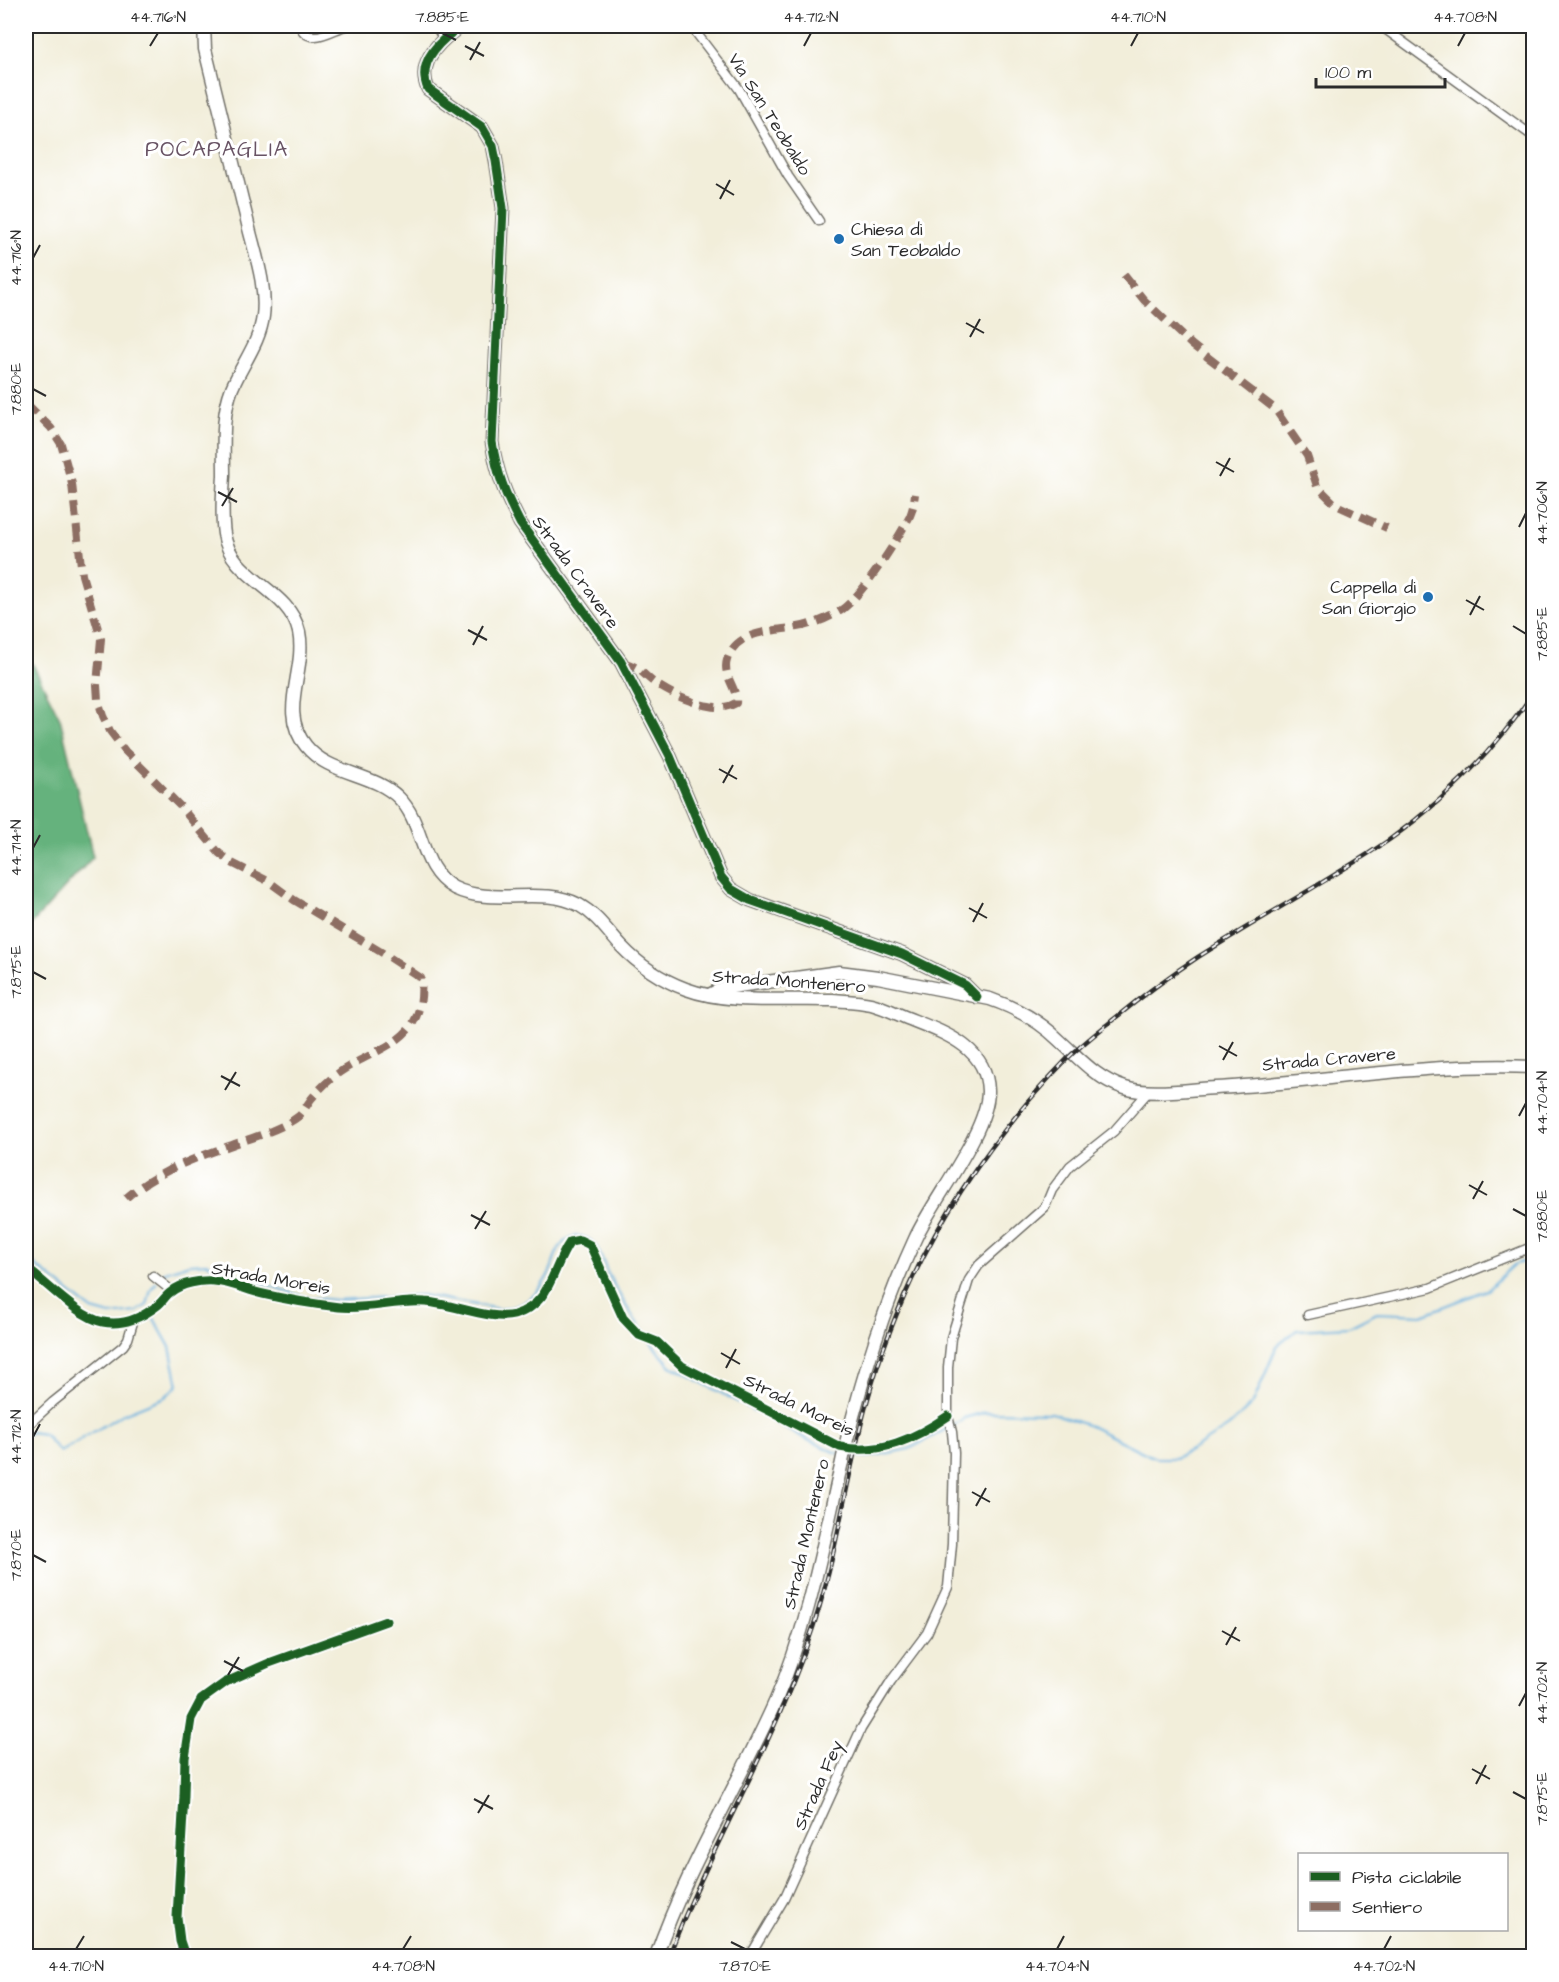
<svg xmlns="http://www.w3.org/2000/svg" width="1559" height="1982" font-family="'Architects Daughter',sans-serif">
<rect width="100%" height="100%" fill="#fff"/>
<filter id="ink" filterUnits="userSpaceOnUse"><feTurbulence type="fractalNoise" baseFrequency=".0167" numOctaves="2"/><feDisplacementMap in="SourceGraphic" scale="12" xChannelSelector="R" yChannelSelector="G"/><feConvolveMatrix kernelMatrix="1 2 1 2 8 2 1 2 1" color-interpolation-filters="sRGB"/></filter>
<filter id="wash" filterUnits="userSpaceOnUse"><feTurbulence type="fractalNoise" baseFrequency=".008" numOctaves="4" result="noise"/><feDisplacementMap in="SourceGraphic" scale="24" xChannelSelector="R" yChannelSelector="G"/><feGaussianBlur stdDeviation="1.35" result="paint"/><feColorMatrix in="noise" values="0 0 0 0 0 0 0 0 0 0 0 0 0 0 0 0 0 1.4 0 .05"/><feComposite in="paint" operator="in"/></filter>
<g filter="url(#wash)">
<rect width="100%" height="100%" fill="#f2eeda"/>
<path fill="#65b27d" stroke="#486e54" stroke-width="1.5" d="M26,651l34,67 33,139 -67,73z"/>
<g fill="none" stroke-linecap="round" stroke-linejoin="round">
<path stroke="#69b1e0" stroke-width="2" d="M26,1258l66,52 18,5 26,-3 11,-7 4,-16 6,-7
M160,1277l5,-5 24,-8 17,-1 43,16 56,18 32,3 85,-5 77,14c27,0 43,-18 53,-42 2,-7 4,-16 9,-21 7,-11 21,-13 31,-4 9,8 11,22 16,32 11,21 23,41 36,59
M651,1343l20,23 137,74 27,12 6,1
M953,1426l11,-8 22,-6 66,1 38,13 65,32h20l18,-9 36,-23 24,-23 24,-57 20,-16 52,-3 28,-14 45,2 65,-25 28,-26 19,-5
M26,1437l4,-5 14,2 16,18 63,-38 42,-17 13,-12 -8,-38 -17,-30
M849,1455l19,2 41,-8 39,-21"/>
</g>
</g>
<g filter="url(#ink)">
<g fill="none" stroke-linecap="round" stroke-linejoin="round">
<g stroke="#716f68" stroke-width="11">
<path id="street" d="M300,26c9,20 30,5 45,0
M436,26l7,12
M691,26l48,63 49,87 31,45
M1381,26l153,111
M26,1268c22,16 52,49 77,54 20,4 40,-5 55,-17 5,-4 8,-10 13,-13 10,-9 30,-12 43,-11 17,1 32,9 49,13 25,6 50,10 76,13 29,3 57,-7 86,-5 26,1 66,19 89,13 38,-11 37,-46 56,-73l10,-2 10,5 33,73 16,17 18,7 25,24 158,81c39,9 76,-9 108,-31
M153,1276l19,15
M1308,1315l122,-27 104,-42
M26,1427l27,-25 70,-56 5,-7 6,-20
M185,1956l-5,-15 -3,-24 7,-121 1,-38 6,-39 10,-19 25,-18 43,-19 117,-42
M750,1956l34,-57 77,-170 30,-48 36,-48 21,-46 4,-43 2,-91 -2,-21 -4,-16v-49l3,-29 18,-58 10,-15 66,-58 7,-17 18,-24 44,-35 35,-40"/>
</g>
<g stroke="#716f68" stroke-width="15">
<path id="secondary" d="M204,26l1,23c14,57 28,114 42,171 7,31 20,65 16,96 -3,26 -21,48 -31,72 -11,28 -8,58 -8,87 -1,19 -3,40 0,59 7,46 65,54 75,98 8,39 -22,79 7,114 23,29 67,26 93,52 26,26 20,71 55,90 39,19 87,-3 125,17 18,10 28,26 42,41 17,18 41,34 65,43 43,16 99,9 146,11 12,1 26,1 39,4 12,3 24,9 36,14 35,14 80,28 81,73 0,41 -55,108 -73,148 -31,67 -51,133 -69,204
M461,26c-21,14 -45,36 -33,63l54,38 11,19 3,15 7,47 -11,234c5,32 13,52 28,81l101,139 49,94 51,121 10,12 19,11 152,54 63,31 12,12
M709,995l14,-7 116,-16 39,5 112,22c26,9 51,23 70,42 21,19 37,38 65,47 25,8 65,1 91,0 106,-6 211,-26 318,-21
M656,1956c31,-89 82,-170 120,-256 33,-76 47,-157 66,-238"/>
</g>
<use href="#street" stroke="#fff" stroke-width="8"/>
<use href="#secondary" stroke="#fff" stroke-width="12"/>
<g stroke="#2b2b2b" stroke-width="4.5">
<path id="rail" d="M669,1956c40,-107 101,-205 139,-314 28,-77 37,-161 59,-240 35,-130 105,-245 199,-342 15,-15 32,-28 48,-41 27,-22 55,-43 84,-62 63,-40 129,-75 191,-117 56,-40 106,-90 145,-148"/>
</g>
<use href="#rail" stroke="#fff" stroke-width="2" stroke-dasharray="7" stroke-linecap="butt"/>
<g stroke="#716f68" stroke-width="15" stroke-linecap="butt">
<path id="secondary-bridge" d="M842,1462l4,-19"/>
</g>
<use href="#secondary-bridge" stroke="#fff" stroke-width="12"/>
<path stroke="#8d6e63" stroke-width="8" stroke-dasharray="15 8" stroke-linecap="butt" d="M1124,275l20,25 48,45 83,64 32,47 10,30 19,19 51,23
M26,403l25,25 10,16 11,40 10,91 19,64 -4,46 1,15 5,16 7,15 15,20 55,55 39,47 13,10 36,18 26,19 92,55 35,23c5,63 -35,65 -78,92 -11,7 -23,18 -31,28 -4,5 -8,13 -13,18 -18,14 -46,21 -67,29 -35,12 -78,28 -106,53
M621,662c21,5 19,11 35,22 17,11 33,18 53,22 9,2 19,2 27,-3 2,-15 -14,-27 -9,-43 11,-35 56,-27 83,-36 10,-2 21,-8 30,-13 21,-13 58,-72 70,-95 3,-7 4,-14 5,-22"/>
<g stroke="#fff" stroke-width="13">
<path id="cycleway" d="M461,26c-21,14 -45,36 -33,63l54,38 11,19 3,15 7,47 -11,234c5,32 13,52 28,81l101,139 49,94 51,121 10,12 19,11 152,54 63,31 12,12
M26,1268c22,16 52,49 77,54 20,4 40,-5 55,-17 5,-4 8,-10 13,-13 10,-9 30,-12 43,-11 17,1 32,9 49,13 25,6 50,10 76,13 29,3 57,-7 86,-5 26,1 66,19 89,13 38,-11 37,-46 56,-73l10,-2 10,5 33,73 16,17 18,7 25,24 158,81c39,9 76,-9 108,-31
M185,1956l-5,-15 -3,-24 7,-121 1,-38 6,-39 10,-19 25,-18 43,-19 117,-42"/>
</g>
<use href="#cycleway" stroke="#1b5e20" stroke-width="9"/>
</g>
</g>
<path fill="none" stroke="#2b2b2b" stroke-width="2" d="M442,33l14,7M150,46l8,-13M465,46l19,10M804,46l7,-13M1131,46l7,-13M1458,46l7,-13M470,60l10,-18M716,184l18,11M720,199l10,-19M33,258l7,-13M966,323l18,10M970,337l10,-18M33,389l13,7M1216,462l18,10M1220,476l10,-18M218,492l19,10M222,506l11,-18M1519,527l7,-14M1466,600l18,10M1470,615l10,-19M1513,626l13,8M468,630l19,10M473,645l10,-19M719,769l18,10M723,783l10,-18M33,848l7,-13M969,908l18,10M973,922l10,-19M33,972l13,7M1219,1046l18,10M1223,1060l10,-18M221,1076l19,10M225,1090l11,-18M1519,1116l7,-13M1469,1185l18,10M1473,1199l10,-18M1513,1209l13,7M471,1215l19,10M475,1229l11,-18M721,1353l19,11M726,1368l10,-19M33,1437l7,-13M972,1492l18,10M976,1506l10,-18M33,1555l13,7M1222,1631l18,10M1226,1645l10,-18M224,1661l19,10M228,1675l11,-18M1519,1706l7,-13M1472,1769l18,10M1476,1784l10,-19M1513,1792l13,7M474,1799l19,10M478,1813l11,-18M731,1942l14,7M76,1949l8,-13M403,1949l8,-13M1057,1949l7,-13M1384,1949l7,-13"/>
<g fill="#1f6fb2" stroke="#fff" stroke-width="2">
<circle cx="839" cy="239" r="6"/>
<circle cx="1428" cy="597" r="6"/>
</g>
<g text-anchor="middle" stroke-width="6" stroke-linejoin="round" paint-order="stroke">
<g font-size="18" fill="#2b2b2b" stroke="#fff">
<text transform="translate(770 114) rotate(58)" y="6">Via San Teobaldo</text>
<text transform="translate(576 572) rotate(54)" y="6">Strada Cravere</text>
<text transform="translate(789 981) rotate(4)" y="6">Strada Montenero</text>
<text transform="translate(1329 1059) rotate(-5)" y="6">Strada Cravere</text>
<text transform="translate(271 1278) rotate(10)" y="6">Strada Moreis</text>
<text transform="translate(799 1405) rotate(26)" y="6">Strada Moreis</text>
<text transform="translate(806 1534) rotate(-77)" y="6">Strada Montenero</text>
<text transform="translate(818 1785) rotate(-66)" y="6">Strada Fey</text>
</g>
<g font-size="18" fill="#2b2b2b" stroke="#fff" text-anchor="start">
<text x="851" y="235">Chiesa di<tspan x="851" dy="21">San Teobaldo</tspan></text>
<text x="1416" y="593" text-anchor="end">Cappella di<tspan x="1416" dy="21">San Giorgio</tspan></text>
</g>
<g font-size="21" letter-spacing="1.5" fill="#685364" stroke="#fff">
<text x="217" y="156">POCAPAGLIA</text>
</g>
</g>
<rect width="1559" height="1982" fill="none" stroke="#fff" stroke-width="66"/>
<rect x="1298" y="1853" width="210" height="78" fill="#ffffff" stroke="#aaaaaa" stroke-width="1.5"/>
<rect x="1310" y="1872" width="30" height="9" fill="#1b5e20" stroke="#aaaaaa" stroke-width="1.5"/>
<text x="1352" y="1883" font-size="18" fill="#2b2b2b">Pista ciclabile</text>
<rect x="1310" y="1902" width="30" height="9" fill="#8d6e63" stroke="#aaaaaa" stroke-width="1.5"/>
<text x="1352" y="1913" font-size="18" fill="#2b2b2b">Sentiero</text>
<path d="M1316 78v9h129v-9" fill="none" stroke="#2b2b2b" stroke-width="3"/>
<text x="1325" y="78" font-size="18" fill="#2b2b2b" stroke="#ffffff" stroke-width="4.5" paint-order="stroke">100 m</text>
<rect x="33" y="33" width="1493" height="1916" fill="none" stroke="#2b2b2b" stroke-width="2"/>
<g font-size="15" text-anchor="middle" fill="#2b2b2b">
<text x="158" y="22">44.716°N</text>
<text x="442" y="22">7.885°E</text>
<text x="811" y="22">44.712°N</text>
<text x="1138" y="22">44.710°N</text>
<text x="1465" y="22">44.708°N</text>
<text transform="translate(16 258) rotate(-90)" y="5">44.716°N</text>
<text transform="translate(16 389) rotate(-90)" y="5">7.880°E</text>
<text transform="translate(1542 513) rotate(-90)" y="5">44.706°N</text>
<text transform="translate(1542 634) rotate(-90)" y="5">7.885°E</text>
<text transform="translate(16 848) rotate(-90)" y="5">44.714°N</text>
<text transform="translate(16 972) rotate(-90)" y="5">7.875°E</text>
<text transform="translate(1542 1103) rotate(-90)" y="5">44.704°N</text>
<text transform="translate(1542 1216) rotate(-90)" y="5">7.880°E</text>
<text transform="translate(16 1437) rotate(-90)" y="5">44.712°N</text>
<text transform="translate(16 1555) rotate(-90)" y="5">7.870°E</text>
<text transform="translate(1542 1693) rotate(-90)" y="5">44.702°N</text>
<text transform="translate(1542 1799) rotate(-90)" y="5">7.875°E</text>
<text x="76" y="1971">44.710°N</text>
<text x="403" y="1971">44.708°N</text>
<text x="745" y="1971">7.870°E</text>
<text x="1057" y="1971">44.704°N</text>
<text x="1384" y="1971">44.702°N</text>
</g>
</svg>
